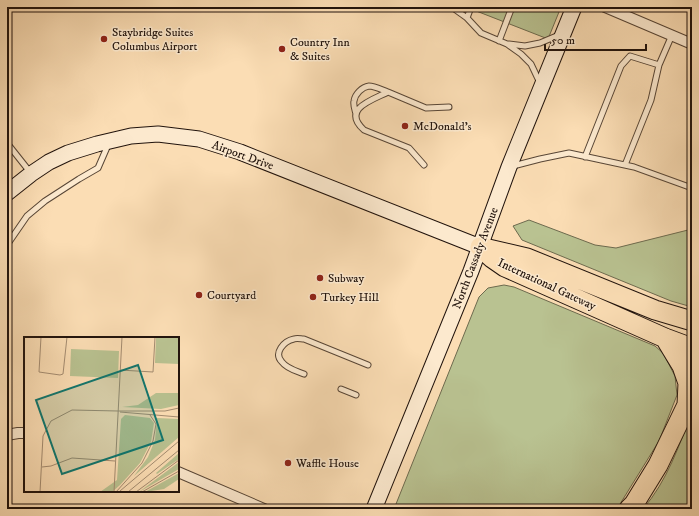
<svg xmlns="http://www.w3.org/2000/svg" width="699" height="516" font-family="'IM FELL DW Pica',serif">
<rect width="100%" height="100%" fill="#fbddb4"/>
<filter id="stains"><feTurbulence type="fractalNoise" baseFrequency=".005" numOctaves="4"/><feColorMatrix values="0 0 0 0 .2 0 0 0 0 .09 0 0 0 0 .02 0 0 0 .5 -.17"/></filter>
<radialGradient id="worn" r=".72"><stop offset=".6" stop-color="#630" stop-opacity="0"/><stop offset="1" stop-color="#630" stop-opacity=".3"/></radialGradient>
<path fill="#b9c291" stroke="#6d6a4e" d="M466,7h95l-13,32z
M529,220l66,25 21,3 76,-19v78l-21,-6 -149,-61 -9,-14z
M504,285l10,2 141,59 8,7 12,23 2,19 -18,46 -39,63 -4,5h-222l85,-212 9,-9z
M692,412v97h-49c24,-28 36,-63 49,-97z"/>
<g fill="none" stroke-linecap="round" stroke-linejoin="round">
<g stroke="#584636" stroke-width="7">
<path id="lane" d="M450,7l3,1 14,10 14,15 26,11 14,10 10,10 9,19
M467,18l4,-11
M499,41l13,-34
M509,44l16,2 15,-3 19,-8
M356,114c-1,-4 -3,-9 -2,-13 1,-7 8,-14 15,-15 6,0 13,4 19,6
M7,143l23,29
M585,157l36,-91 9,-10 29,9
M424,165l-15,-17 -45,-18c-23,-21 8,-30 24,-38l38,16 23,-1
M625,165l26,-65 8,-35 13,-30
M513,166l27,-7 29,-6 65,14 58,21
M7,245l20,-29 18,-15 34,-22 19,-11 10,-23
M304,374c-7,-3 -17,-5 -22,-12 -9,-9 2,-21 12,-23 3,-1 7,0 10,0l64,26
M341,389l15,6"/>
</g>
<g stroke="#584636" stroke-width="12">
<path id="street" d="M605,7l87,37
M7,435l11,-2h7
M178,472l86,37"/>
</g>
<g stroke="#21130c" stroke-width="17">
<path id="secondary" d="M7,193l24,-19 18,-12 19,-9 29,-9 34,-8 27,-2 41,5 41,13 240,95
M374,509l97,-238 38,-104 65,-160"/>
</g>
<g stroke="#21130c" stroke-width="21">
<path id="highway" d="M480,247l12,11 13,9 160,71 27,10
M484,248l43,10 128,52 37,11
M629,509l5,-5 24,-39 29,-60 1,-22 -6,-17 -17,-28"/>
</g>
<use href="#lane" stroke="#fce9ce" stroke-width="5"/>
<use href="#street" stroke="#fce9ce" stroke-width="10"/>
<use href="#secondary" stroke="#fce9ce" stroke-width="15"/>
<use href="#highway" stroke="#fbddb4" stroke-width="19"/>
</g>
<g fill="#8f2418" stroke="#fce9ce" stroke-width="1.5">
<circle cx="104" cy="39" r="4"/>
<circle cx="282" cy="49" r="4"/>
<circle cx="405" cy="126" r="4"/>
<circle cx="320" cy="278" r="4"/>
<circle cx="199" cy="295" r="4"/>
<circle cx="313" cy="297" r="4"/>
<circle cx="288" cy="463" r="4"/>
</g>
<g text-anchor="middle" stroke-width="3" stroke-linejoin="round" paint-order="stroke">
<g font-size="12" fill="#21130c" stroke="#fce9ce" text-anchor="start">
<text x="112" y="36">Staybridge Suites<tspan x="112" dy="14">Columbus Airport</tspan></text>
<text x="290" y="46">Country Inn<tspan x="290" dy="14">&amp; Suites</tspan></text>
<text x="413" y="130">McDonald's</text>
<text x="328" y="282">Subway</text>
<text x="207" y="299">Courtyard</text>
<text x="321" y="301">Turkey Hill</text>
<text x="296" y="467">Waffle House</text>
</g>
<g font-size="12" fill="#21130c" stroke="#fce9ce">
<text transform="translate(243 155) rotate(20)" y="4">Airport Drive</text>
<text transform="translate(475 258) rotate(-69)" y="4">North Cassady Avenue</text>
<text transform="translate(547 284) rotate(25)" y="4">International Gateway</text>
</g>
</g>
<g transform="translate(24 337)">
<rect width="155" height="155" fill="#fbddb4"/>
<path d="M132,0h23v27l-24,-1zM47,12l48,2 -1,27 -48,-2zM132,56h23v12l-18,4 -39,-2 16,-2zM101,78l25,3 4,5 -3,19 -11,21 -20,22 -8,7h-12l17,-12 4,-61zM133,81l22,1v18l-45,39 14,-19 7,-17zM155,116v6l-22,15 -1,-1zM155,125v7l-40,23zM155,136v6l-15,10 -19,3z" fill="#b9c291"/>
<path fill="none" stroke="#a48c71" stroke-width="1" d="M17,0l-2,35 21,3 3,-1 4,-37M96,33l33,2 2,-35M94,74h47l14,-3M96,75l59,5M18,130l9,-1 21,-8 43,3M96,154l59,-50M16,155l3,-56 8,-15 21,-11 46,1M90,155l8,-155M92,155l26,-29 11,-22 3,-17 -6,-9M104,155l51,-42M112,155l43,-32M118,155l37,-21"/>
<path fill="#0f766e" fill-opacity="0.15" stroke="#0f766e" stroke-width="2" d="M114,28l25,75 -101,34 -26,-74z"/>
<rect width="155" height="155" fill="none" stroke="#21130c" stroke-width="2"/>
</g>
<rect width="699" height="516" fill="none" stroke="#fbddb4" stroke-width="24"/>
<rect x="8" y="8" width="683" height="500" fill="none" stroke="#21130c" stroke-width="2"/>
<rect x="12" y="12" width="675" height="492" fill="none" stroke="#21130c"/>
<path d="M545 44v6h101v-6" fill="none" stroke="#21130c" stroke-width="2"/>
<text x="551" y="44" font-size="12" fill="#21130c" stroke="#fce9ce" stroke-width="3" paint-order="stroke">50 m</text>
<rect width="100%" height="100%" filter="url(#stains)"/>
<rect width="100%" height="100%" fill="url(#worn)"/>
</svg>
